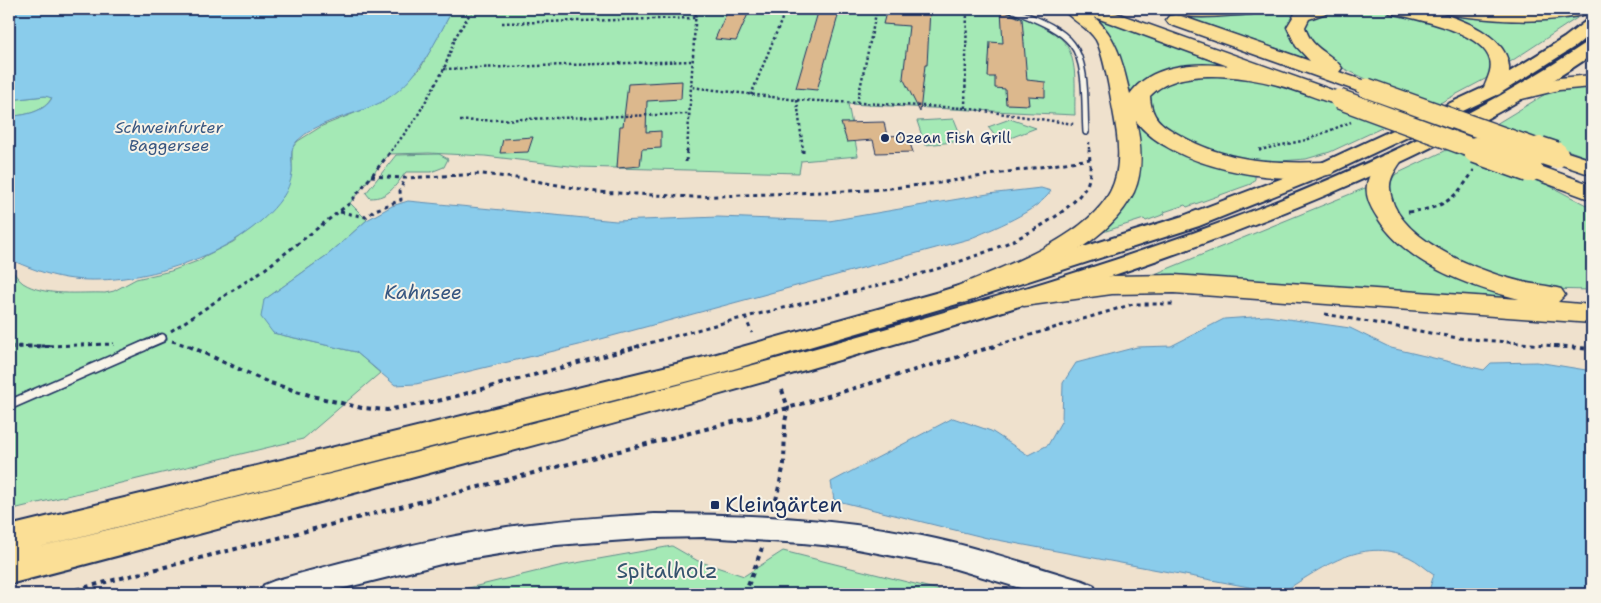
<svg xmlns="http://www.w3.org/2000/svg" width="1601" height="603" font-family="'Shantell Sans',sans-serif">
<rect width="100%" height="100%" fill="#efe1cd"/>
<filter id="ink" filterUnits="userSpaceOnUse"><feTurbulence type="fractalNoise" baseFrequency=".02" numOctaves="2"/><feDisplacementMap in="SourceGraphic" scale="10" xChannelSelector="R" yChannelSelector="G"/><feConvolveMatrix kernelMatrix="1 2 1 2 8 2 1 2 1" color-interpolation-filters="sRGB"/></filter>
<g filter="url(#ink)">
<path fill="#a4e9b5" stroke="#608c8a" d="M453,9h551c15,7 52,21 61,34 14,19 9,50 10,72l-227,-11 10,52 -57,5 -2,12 -221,-6 -93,-11 -56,-3 -40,1 -39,49 17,17 -37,33 -66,47 9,33 83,19 24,21 -77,66 -294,71v-241c6,3 8,10 14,14 22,14 57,9 82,10l9,-2 22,-12 35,-8 32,-12v-2l30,-15 20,-15 30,-30 9,-24v-25l6,-7 24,-15 53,-21 45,-36z
M1080,9l154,56v2l-68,4 -20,8 -13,17 3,19 119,58v6l-4,5 -64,23 -2,-2 -21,7 1,2 -19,7 -2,-2 -41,13 16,-17 8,-13 -2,-128 -14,-39z
M1163,9l37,4 63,-4h47l-12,6 20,48z
M1329,9h60l18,3 33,9 50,28 2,23 -5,6 -49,26 -63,-21 -39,-18 -28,-24 -4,-19 16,-11z
M1403,9l169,6 5,3 -67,44 -5,-3 -6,-10z
M1233,73l48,12 107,40 -58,27 -24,7 -50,4 -67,-18 -38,-29 -3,-16 4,-8 23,-15z
M1584,83h8v76l-96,-35 56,-34z
M45,96l7,1c-7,15 -28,19 -43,19v-16z
M954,119l9,22 -38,4 -8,-24z
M1010,119l26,9 -36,14 -12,-15z
M1449,149l91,32 52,27v82l-48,-1 -57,-16 -52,-25 -23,-17 -22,-28v-22l6,-7z
M439,154l9,5 -4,8 -13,5h-25c-11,14 -17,26 -36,26l-4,-5 30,-38z
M1365,188l3,1 28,46 160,69 -406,-28z
M672,546l26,15 46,15 39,-25 172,43h-511l115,-28z"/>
<path fill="#8acceb" stroke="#5e8db3" d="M9,9h444c-21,38 -37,79 -80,97 -24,10 -57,16 -76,35 -9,9 -4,21 -5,32 -1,8 -5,19 -10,25 -40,57 -148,91 -216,80 -19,-3 -39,-11 -57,-19v-143c14,0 36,-4 43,-18l-7,-2 -36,4z
M1041,188l10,3c-14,21 -59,38 -82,48l-390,106 -163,39 -21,1 -39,-33 -83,-19 -12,-16 3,-17 66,-47 37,-33 25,-14 16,-5 208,20 102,-4 111,4 159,-27z
M1267,316l83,12 41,20 93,22 7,-7 46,-1 55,9v223h-164l6,-20c-8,-5 -16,-13 -25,-17 -49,-21 -88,12 -128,36l-294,-55 -153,-38 -3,-18 122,-64 38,13 37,24 20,-10 14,-25 1,-37 13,-20 61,-16 34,-1 53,-27z"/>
<path fill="#dcb88d" stroke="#1b2f5e" d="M819,9h21l-23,81 -21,-2z
M887,9h43l-3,56h-2l-5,47 -17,-34 6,-52 -26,-2z
M1001,10l21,9 5,61 18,2v15l-17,-1 1,9 -23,-1 -1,-15 -10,-1v-11h-7l2,-35 13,1z
M727,12l21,2 -12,27 -21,-2z
M682,81l-1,18 -34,2 -1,31 15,-1v17l-19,1 -2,17 -23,2 3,-42h3l5,-42z
M884,122l3,14 20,-1 6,17 -37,1 -3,-13 -26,2 -6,-19z
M533,137l-5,15 -28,1 3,-14z"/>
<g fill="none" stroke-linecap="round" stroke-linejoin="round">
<g stroke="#1b2f5e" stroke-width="8">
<path id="service-far2" d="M1011,9c20,9 47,17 61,35 16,20 12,63 14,88"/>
</g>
<g stroke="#1b2f5e" stroke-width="11">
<path id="service-far1" d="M141,347l21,-9"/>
</g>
<g stroke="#1b2f5e" stroke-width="12">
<path id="service" d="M9,405l135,-59"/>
</g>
<g stroke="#1b2f5e" stroke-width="4">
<path id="secondary" d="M654,514c90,0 180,4 268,22 55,11 108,29 161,45l10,4 5,9h-58l-94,-28 -94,-18 -49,-5 -99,-6 -50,1 -98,7 -107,17 -129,32h-61l5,-9 10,-4c77,-22 154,-42 233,-54 49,-7 98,-10 147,-13z"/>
</g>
<g stroke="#1b2f5e" stroke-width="4">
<path id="trunk" d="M1592,19v13l-16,14 -77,48 -168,79 -132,53 -242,78 -244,71 -678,173c261,-66 522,-129 781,-200 265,-73 539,-152 770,-305l6,-1v13c-102,69 -215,121 -330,166 -151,60 -308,106 -464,151 -170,49 -341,94 -512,139 -93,24 -185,50 -277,73v-58l704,-171 226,-63 244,-76 134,-51 170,-79 77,-48 22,-17z"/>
</g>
<g stroke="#1b2f5e" stroke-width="3">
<path id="motorway" d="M1063,9h42l241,86 3,4 -3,4 -7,2c-16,-4 -32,-11 -48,-16 -37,-12 -112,-25 -141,7 1,21 10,28 28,38 45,27 94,30 146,28l8,2 3,5 -3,5c-53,13 -162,-7 -196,-53 5,23 8,49 -2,71 -28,57 -107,85 -161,108l-10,3 -10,-3 -4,-6 4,-6c47,-20 132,-49 157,-96 13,-25 8,-55 3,-82 -3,-17 -9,-55 -17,-70 -8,-13 -24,-19 -33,-31zM1094,17l134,49c-33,-4 -77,-2 -98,28 -7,-29 -12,-56 -36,-77z
M1164,9h96l-3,4 -6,1c-28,2 -57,6 -84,-1z
M1305,9h23l-2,4 -17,6 -4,8c7,24 25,24 37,41l-3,4 35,12 3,4 -3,4 -7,2 -7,-2 -191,-68 -3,-4 3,-4 6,-1 6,1 129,45 -14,-15 -9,-19 9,-15z
M1387,9c11,-1 25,-2 35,0 39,7 113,35 78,85l-7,2 -7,-2 -3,-4c3,-9 10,-20 7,-30 -8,-29 -75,-41 -100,-47z
M1437,9l97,2 58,-2v4c-49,12 -97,8 -146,1l-6,-1z
M1592,75v12l-33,3 -37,9 -7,-2 -3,-4 3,-4 44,-11z
M1555,148l37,12v15l-45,-15 -3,-5 3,-5z
M1391,153l8,2 3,5c-5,8 -13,18 -12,28 2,50 88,83 129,93 14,4 28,4 42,8l4,6 -7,7 34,3v18l-418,-30 -62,1 -88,12 -10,-3 -4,-6 4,-6 10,-3 88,-12 62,-1 345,24c-52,-13 -113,-35 -142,-82 -6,-9 -12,-21 -10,-32 1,-11 10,-21 16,-30z
M1529,162l63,23v15l-71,-26 -3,-5 3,-5z"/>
</g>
<path stroke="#1b2f5e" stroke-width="2.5" stroke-dasharray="2.5 2.5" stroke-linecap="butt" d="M696,9l-5,78 106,13 167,8 110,16
M502,23l193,-5
M444,69l247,-8
M751,95l35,-86
M797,100l6,51
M857,103l20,-94
M965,108l2,-99
M460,121l228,-7
M1089,142v9
M1259,150l47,-10 45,-18
M391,151l24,-31 29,-51 12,-33 17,-27
M687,151l4,-64"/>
<path stroke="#1b2f5e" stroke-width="3" stroke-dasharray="4 4" stroke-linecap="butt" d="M803,150v3
M1259,150h2
M686,162l1,-12
M371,176l34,2 77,-4 42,5 73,13 96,5 179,-7 67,-7 151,-24
M340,212l26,5 9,-7 26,-10 -1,-9 5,-13
M1408,212c36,-4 47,-12 66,-42
M1325,314l133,24 111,9
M745,317l7,16
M171,331l94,-62 85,-66 42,-53
M172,341l20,6
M9,347l105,-3
M635,347c44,-12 88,-25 132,-35 80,-20 272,-55 319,-125 6,-11 4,-26 3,-37
M991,347l142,-43h42"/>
<path stroke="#1b2f5e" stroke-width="4" stroke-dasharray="4.5 4.5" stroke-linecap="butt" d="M189,346l78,36 49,15 46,11 25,2 55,-10 198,-54
M1554,346l38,3
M9,347l40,-1
M774,509l10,-45 1,-42 3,-14 -6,-18
M59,594l729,-186 207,-62
M745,594l17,-46"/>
<use href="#service-far2" stroke="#f7f3e8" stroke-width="5"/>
<use href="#service-far1" stroke="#f7f3e8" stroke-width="7"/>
<use href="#service" stroke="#f7f3e8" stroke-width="9"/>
<use href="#secondary" fill="#f7f3e8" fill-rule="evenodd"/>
<use href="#trunk" fill="#fbdf96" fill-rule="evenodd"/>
<use href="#motorway" fill="#fbdf96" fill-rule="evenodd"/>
<g stroke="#1b2f5e" stroke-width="22" stroke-linecap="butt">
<path id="motorway-bridge-far1" d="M1367,88l176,63
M1339,99l141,52"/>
</g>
<g stroke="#1b2f5e" stroke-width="29" stroke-linecap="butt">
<path id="motorway-bridge" d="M1476,150l53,19
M1540,150l15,5"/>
</g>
<use href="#motorway-bridge-far1" stroke="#fbdf96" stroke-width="19"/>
<use href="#motorway-bridge" stroke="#fbdf96" stroke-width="26"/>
</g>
</g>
<g fill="#1b2f5e" stroke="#f7f3e8" stroke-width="2">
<circle cx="885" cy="138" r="5"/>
<rect x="710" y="500" width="10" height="10" rx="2.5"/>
</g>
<g text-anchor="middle" stroke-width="4" stroke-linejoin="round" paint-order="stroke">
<g font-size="15" fill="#1b2f5e" stroke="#f7f3e8" text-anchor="start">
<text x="895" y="143">Ozean Fish Grill</text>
</g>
<g font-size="16" font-style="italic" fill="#375681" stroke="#f7f3e8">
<text x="169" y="133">Schweinfurter<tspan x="169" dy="18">Baggersee</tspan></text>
</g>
<g font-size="19" font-style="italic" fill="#375681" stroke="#f7f3e8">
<text x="423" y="299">Kahnsee</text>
</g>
<g font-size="21" fill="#1b2f5e" stroke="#f7f3e8" text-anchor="start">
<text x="725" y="512">Kleingärten</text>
</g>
<g font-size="21" fill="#36546f" stroke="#f7f3e8">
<text x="667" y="578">Spitalholz</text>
</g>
</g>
<rect width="1601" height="603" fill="none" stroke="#f7f3e8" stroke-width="30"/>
<rect x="15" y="15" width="1571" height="573" fill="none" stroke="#1b2f5e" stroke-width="2" filter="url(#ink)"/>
</svg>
